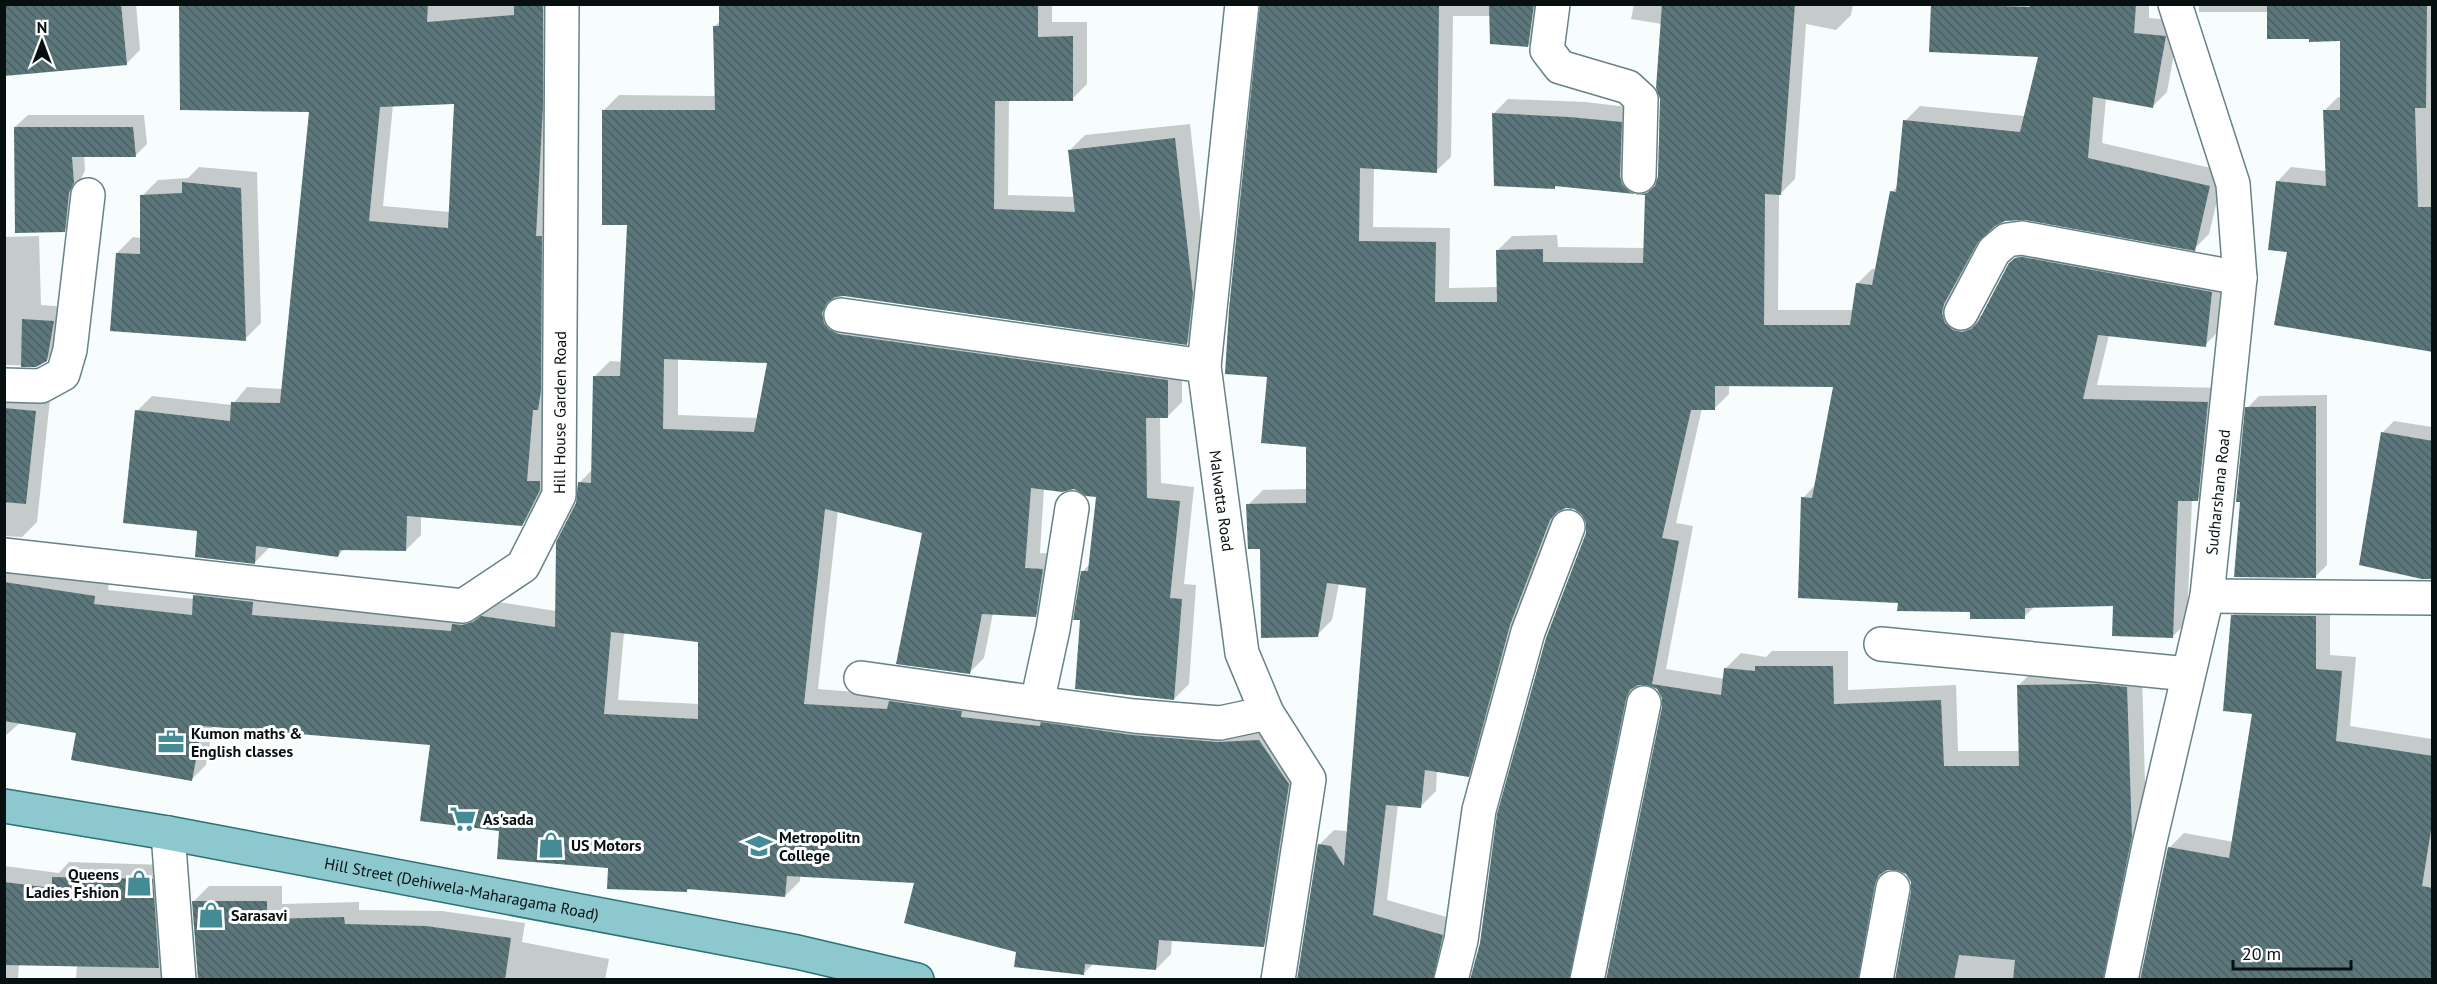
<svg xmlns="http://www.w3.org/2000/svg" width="2437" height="984" font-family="'PT Sans',sans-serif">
<defs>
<pattern id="building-back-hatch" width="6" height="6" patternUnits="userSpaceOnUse" patternTransform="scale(1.5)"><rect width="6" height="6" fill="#5c777b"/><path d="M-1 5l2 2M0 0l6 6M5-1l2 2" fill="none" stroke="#4a6063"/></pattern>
</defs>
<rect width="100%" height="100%" fill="#f7fdfd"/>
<path fill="#0003" fill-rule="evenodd" d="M4,4h132l4,46 -14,14z
M181,4h376l-10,395 -6,68h14l-18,43 -16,15 -100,-9v19l-15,15 -61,-2 -7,8 -69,-8 -14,14 -56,-32 -62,-119 15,-15 80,9 15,-18 36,2 28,-279zM455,103l-5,109 -67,-6 10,-101z
M721,4h331v18h35v62l-15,15h-63l-1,96 67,2 -5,-47 15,-15 105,-11 17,155 -5,49 -15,15 -343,-48 -7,2 1,10 344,58v37l-15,15h-7l1,66 33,4 -10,97 12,1 -7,99 -15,15 -92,-80v-47l8,-8 7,-68 -22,-8h-31l-4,65 18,1 -8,47 -15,15 -42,-3 -9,45 -15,15 -45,-141 -86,-22 -20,179 456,36 29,44 -24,161 -15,15 -92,-5 -1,14 -15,15 -63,-5 -10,10 -66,-23 -101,-69 -116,-7v6l-15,15 -95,-8 -3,3 -187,-61 -68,-86 -219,-18 -7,39 -15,15 -113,-48 -57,-10 -17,15v-185l105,30 -1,8 86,9v-3l15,-15 289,21 58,9 21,-108 2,-20 14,-14 2,-93 15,-15 13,1 5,-139 -24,-113 15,-15 97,1 -2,-69 7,-7zM678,358l91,4 -11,56 -80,-3zM624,632l76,9v63l-82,-4z
M1262,4h285l-4,27 -15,15 -37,-30h-38l-2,141 -15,14 -62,-3 -1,59 77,1 -1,60 49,-1 -1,-36 15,-15 45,-1 1,12 87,1 2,-54 -90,-9 -2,2 -62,-73 15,-15 77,3 51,6 8,69 14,2 4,-155 -31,-5 3,-15h219l-2,11 -15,15 -30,-6 -11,155 -16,16 -1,115h76l3,-26 15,-15h4l16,-77 6,-6 7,-65 15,-15 105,10 14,-61 -106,-51h216v14l31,3 -13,71 -15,15 -46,-9 -4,45 122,28 -15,63 -15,15 -169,-31 -21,2 -13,7 -32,61 9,27 14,1 28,-52 16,-16 200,29 -6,53 -15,15 -96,-10 -12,50 125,3 -10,97 -15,15h-5l-5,122 -15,15 -58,-32 -79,1 -11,11 -125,-16 -96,-103 13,-14 18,-98 -105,-2v10l-15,15 -12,-1 -26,115 17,3 -27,143 59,10 1,-11 15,-15 25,4 6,-6h76v39l108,-5 2,66h62l-2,-65 15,-15 109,1 4,149 -22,159h-227l16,-89 -1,-9 -5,-9 -10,-5 -8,1 -17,92 7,19h-271l56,-273 -1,-11 -6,-9 -8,-4 -9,1 -57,276 7,20h-118l115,-446 1,-11 -5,-9 -7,-6 -12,-1 -40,104 -41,149 -15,15 -31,-5 -1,21 -15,15 -23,-2 -11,96 70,20 -3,60h-155l20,-135 15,-15 12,1 2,4 20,-248 -29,-4 -7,37 -15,15 -56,-87 -13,-43 15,-15 44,-1v-44l-38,-70z
M2199,4h233v366l-1,-19 -142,-100 -12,-69 14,-15 35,4 -2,-60 14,-14h3l1,-57 -32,-2 -41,-26h-70z
M28,115h116l3,29 -12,12h-51l1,14 -4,9 -5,39 -12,13 -49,-104z
M199,167l58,5 4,151 -16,16 -128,-86 16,-16 8,1 1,-42 16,-16 30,-2z
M39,236l2,69 28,2 -7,38 -16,15 -10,6 -32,-1v-128z
M4,381l47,9 -14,132 -15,15 -18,-1z
M2327,395v170l-12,12 -68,-169 12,-12z
M2394,421l38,6v151l-50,-145z
M2247,601h83v54l26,2 -6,69 82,13v241l-263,-132 15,-15 50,9 20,-130 -22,-96z
M69,862l98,3 16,115h-107l1,-15 -58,-2 -1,17h-14v-114l55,7z
M209,886h73v18l77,-2v8l83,1 83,12 -3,19 87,17 -4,21h-406l-6,-78z"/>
<path fill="url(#building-back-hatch)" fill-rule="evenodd" d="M4,4h117l6,61 -123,11z
M179,4h249l-1,18 87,-7v-9h29v100l-7,130h6l-1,155 -3,19h-5l-6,71h13v9l-18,36 -115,-10 -1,35 -66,-1 -2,7 -82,-11 -1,18 -60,-7 2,-26 -74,-8 12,-113 95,11 1,-19 49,1 29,-291 -129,-2zM454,104l-6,124 -79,-7 11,-114z
M719,4h319v33l35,-1v65h-78l-1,108 81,3 -7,-62 107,-12 18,156 -6,51 -343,-49 -9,1 -8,6 -5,10 2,10 5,6 9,5 330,46v38h-22l1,80 33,3 -10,97 12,1 -8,101 -99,-11 5,-69h-7l8,-49h7l8,-74 -10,-1 -12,-7 -12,3 -31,-4 -6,80 18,1 -7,48 -54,-3 -12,60 -74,-10 26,-131 -97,-24 -21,195 83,5 2,-8 73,10 -1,6 79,9 1,-4 91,13 86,7 41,-2 30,44 -25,163 -105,-7 -3,30 -71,-6 -1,11 -70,-8 2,-15 -112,-29 10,-40 -127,-7 -2,21 -98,-8v3l-80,-3 1,-21 -111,-9 2,-28 -79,-10 10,-76 -228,-19 -10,55 -121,-21 5,-27 -72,-12v-139l91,14 -1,8 98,11 1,-20 60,7 -1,13 199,16 1,-7 10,1 11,-3 8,-6 74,11 1,-85 20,-39 2,-21 13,1 2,-107h27l7,-151h-25v-115h113l-2,-84h6zM664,359l103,4 -13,69 -91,-3zM611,632l87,10v77l-94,-5z
M1260,4h179l-2,169 -77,-5 -1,73 77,1 -1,60h62l-1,-52 47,-1v13l100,1 2,-68 -90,-9v3l-61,-3 -2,-73 77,4 53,5 -2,54 2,8 8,8 8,3 9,-2 8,-7 3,-10 2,-77 -4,-11 6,-84h133l-14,191 -16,-1 -1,131h86l6,-42 16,2 18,-94 6,1 7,-72 117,12 18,-75 -109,-5 2,-48 99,3v-3h106l-2,29 32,3 -13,72 -60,-11 -5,61 122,28 -15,65 -170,-31 -20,1 -10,5 -17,16 -34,62 -2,9 3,10 8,7 9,2 9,-3 7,-7 31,-59 6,-5 7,-1 190,35 -6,55 -108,-12 -15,64 125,3 -10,99h-20l-5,137 -61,-2 1,-30 -88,2v11h-55v-7l-73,-1 1,-8 -100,-5 3,-101 11,1 21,-111 -118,-1v24h-24l-29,128 17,3 -27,143 69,11 3,-27 31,3v-5h78l1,38 107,-4 3,66h75l-2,-81 80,-1 30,3 5,149 -29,144h-90l2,-20 -56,-5 -5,25h-59l16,-89v-9l-5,-8 -10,-4h-9l-8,5 -4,9 -17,96h-252l56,-273v-9l-5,-9 -10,-4h-9l-8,5 -4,9 -57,281h-99l10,-37 17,-129 49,-176 40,-105v-10l-4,-8 -8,-6 -8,-1 -9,4 -7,8 -40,105 -41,152 -44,-7 -4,38 -35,-3 -13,110 70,20 -10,45h-136l21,-136 13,2 13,20 22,-278 -39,-5 -9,54 -57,1 -1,-89h-12l-2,-45 60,-1v-56l-45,-4 6,-66 -42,-3 4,-65z
M1489,4h45l-6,43 -38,-3z
M2267,4h160l-1,104h-11l3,99h15v145l-159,-27 13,-73 -19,-2 8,-69 50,5 -3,-76h17v-69l-31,1v-3h-42z
M14,127h119l3,30h-64l2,26 -5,10 -4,39 -50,1z
M182,182l59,6 5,153 -136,-10 6,-78 24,1v-59l42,-2z
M22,319l32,2 -7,40 -11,6h-15z
M2316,406v172l-82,-1 6,-75h-4l9,-95z
M4,408l32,3 -10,93 -22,-2z
M2381,432l52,9v138h-11l-63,-14z
M2231,615l85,1v53l26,2 -6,70 97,15v62l-11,68 11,2v92h-293l28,-133 61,11 23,-144 -29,-3z
M52,877l101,2 6,89 -155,-3v-83l48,6z
M192,901h75v18l77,-2 1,7 81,2 85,12 -6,42h-307z"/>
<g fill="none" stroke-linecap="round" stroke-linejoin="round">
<g stroke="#678286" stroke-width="36">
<g id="minor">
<path id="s1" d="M1242,4l-38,362 38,287 25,60 42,66 -31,201"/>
<path d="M1553,4l-6,46 13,17 68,20 13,12 -2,77"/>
<path d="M1961,313l33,-62 13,-11 15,-2 218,40"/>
<path d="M841,315l363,51"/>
<path d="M4,385l37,1 22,-12 7,-24 18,-155"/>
<path d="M1072,508l-19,121 -16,74 97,13 86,7 47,-10"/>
<path id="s2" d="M4,555l459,51 60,-40 36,-71 3,-491"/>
<path d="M2207,596l225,2"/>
<path d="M1881,644l307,30"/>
<path d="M861,678l176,25"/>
<path d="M168,833l11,147"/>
<path d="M1451,980l10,-40 18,-130 49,-178 40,-105"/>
<path d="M1587,980l57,-277"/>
<path d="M1876,980l17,-92"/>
<path id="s3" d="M2121,980l28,-135 58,-249 33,-318 -7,-94 -58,-180"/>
</g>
</g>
<g stroke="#2c7078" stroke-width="36">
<g id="major">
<path id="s4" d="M4,806l164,27 629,119 120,28"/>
</g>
</g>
<use href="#minor" stroke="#fff" stroke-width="33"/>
<use href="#major" stroke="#8dc8cf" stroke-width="33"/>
</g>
<defs>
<g id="office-bare" transform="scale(2.07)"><path d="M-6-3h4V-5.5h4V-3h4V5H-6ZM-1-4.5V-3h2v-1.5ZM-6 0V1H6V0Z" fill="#458b95" stroke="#fff" stroke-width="2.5" paint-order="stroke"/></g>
<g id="supermarket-bare" transform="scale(2.07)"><path d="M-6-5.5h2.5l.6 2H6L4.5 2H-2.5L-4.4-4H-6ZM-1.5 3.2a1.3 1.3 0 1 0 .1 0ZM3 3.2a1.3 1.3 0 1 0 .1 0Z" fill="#458b95" stroke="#fff" stroke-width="2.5" paint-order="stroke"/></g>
<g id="shop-bare" transform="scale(2.07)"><path d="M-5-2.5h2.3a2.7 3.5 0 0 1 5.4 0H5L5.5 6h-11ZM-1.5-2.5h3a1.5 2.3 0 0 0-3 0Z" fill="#458b95" stroke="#fff" stroke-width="2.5" paint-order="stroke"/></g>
<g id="university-bare" transform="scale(2.07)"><path d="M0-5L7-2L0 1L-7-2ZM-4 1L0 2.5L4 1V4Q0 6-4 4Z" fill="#458b95" stroke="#fff" stroke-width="2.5" paint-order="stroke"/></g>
</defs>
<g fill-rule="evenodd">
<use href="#office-bare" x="171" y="742"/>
<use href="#supermarket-bare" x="463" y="819"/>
<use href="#shop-bare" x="551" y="845"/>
<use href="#university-bare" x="759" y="846"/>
<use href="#shop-bare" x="139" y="883"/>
<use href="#shop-bare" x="211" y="915"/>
</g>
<g text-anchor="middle" stroke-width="6" stroke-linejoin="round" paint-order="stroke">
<g font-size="16" fill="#061011" stroke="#fff">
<text dy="6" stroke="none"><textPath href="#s2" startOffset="696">Hill House Garden Road</textPath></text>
<text dy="6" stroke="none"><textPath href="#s3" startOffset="498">Sudharshana Road</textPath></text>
<text dy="6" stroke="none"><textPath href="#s1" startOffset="500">Malwatta Road</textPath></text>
<text dy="6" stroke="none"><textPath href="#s4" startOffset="465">Hill Street (Dehiwela-Maharagama Road)</textPath></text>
</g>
<g font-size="16" font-weight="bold" fill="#061011" stroke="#fff" text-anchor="start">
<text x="191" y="739">Kumon maths &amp;<tspan x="191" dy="18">English classes</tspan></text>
<text x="483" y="825">As'sada</text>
<text x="779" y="843">Metropolitn<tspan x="779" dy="18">College</tspan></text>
<text x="571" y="851">US Motors</text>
<text x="119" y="880" text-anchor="end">Queens<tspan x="119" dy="18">Ladies Fshion</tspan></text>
<text x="231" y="921">Sarasavi</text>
</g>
</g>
<rect width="2437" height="984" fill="none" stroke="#061011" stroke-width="12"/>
<g transform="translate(42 42)" stroke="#ffffff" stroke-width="4.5" paint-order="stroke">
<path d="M0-4.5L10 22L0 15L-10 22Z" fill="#061011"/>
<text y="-9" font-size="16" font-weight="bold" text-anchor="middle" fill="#061011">N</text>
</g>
<path d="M2233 960v9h118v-9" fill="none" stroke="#061011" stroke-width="3"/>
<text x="2242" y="960" font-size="18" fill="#061011" stroke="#ffffff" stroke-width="4.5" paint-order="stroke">20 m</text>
</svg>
